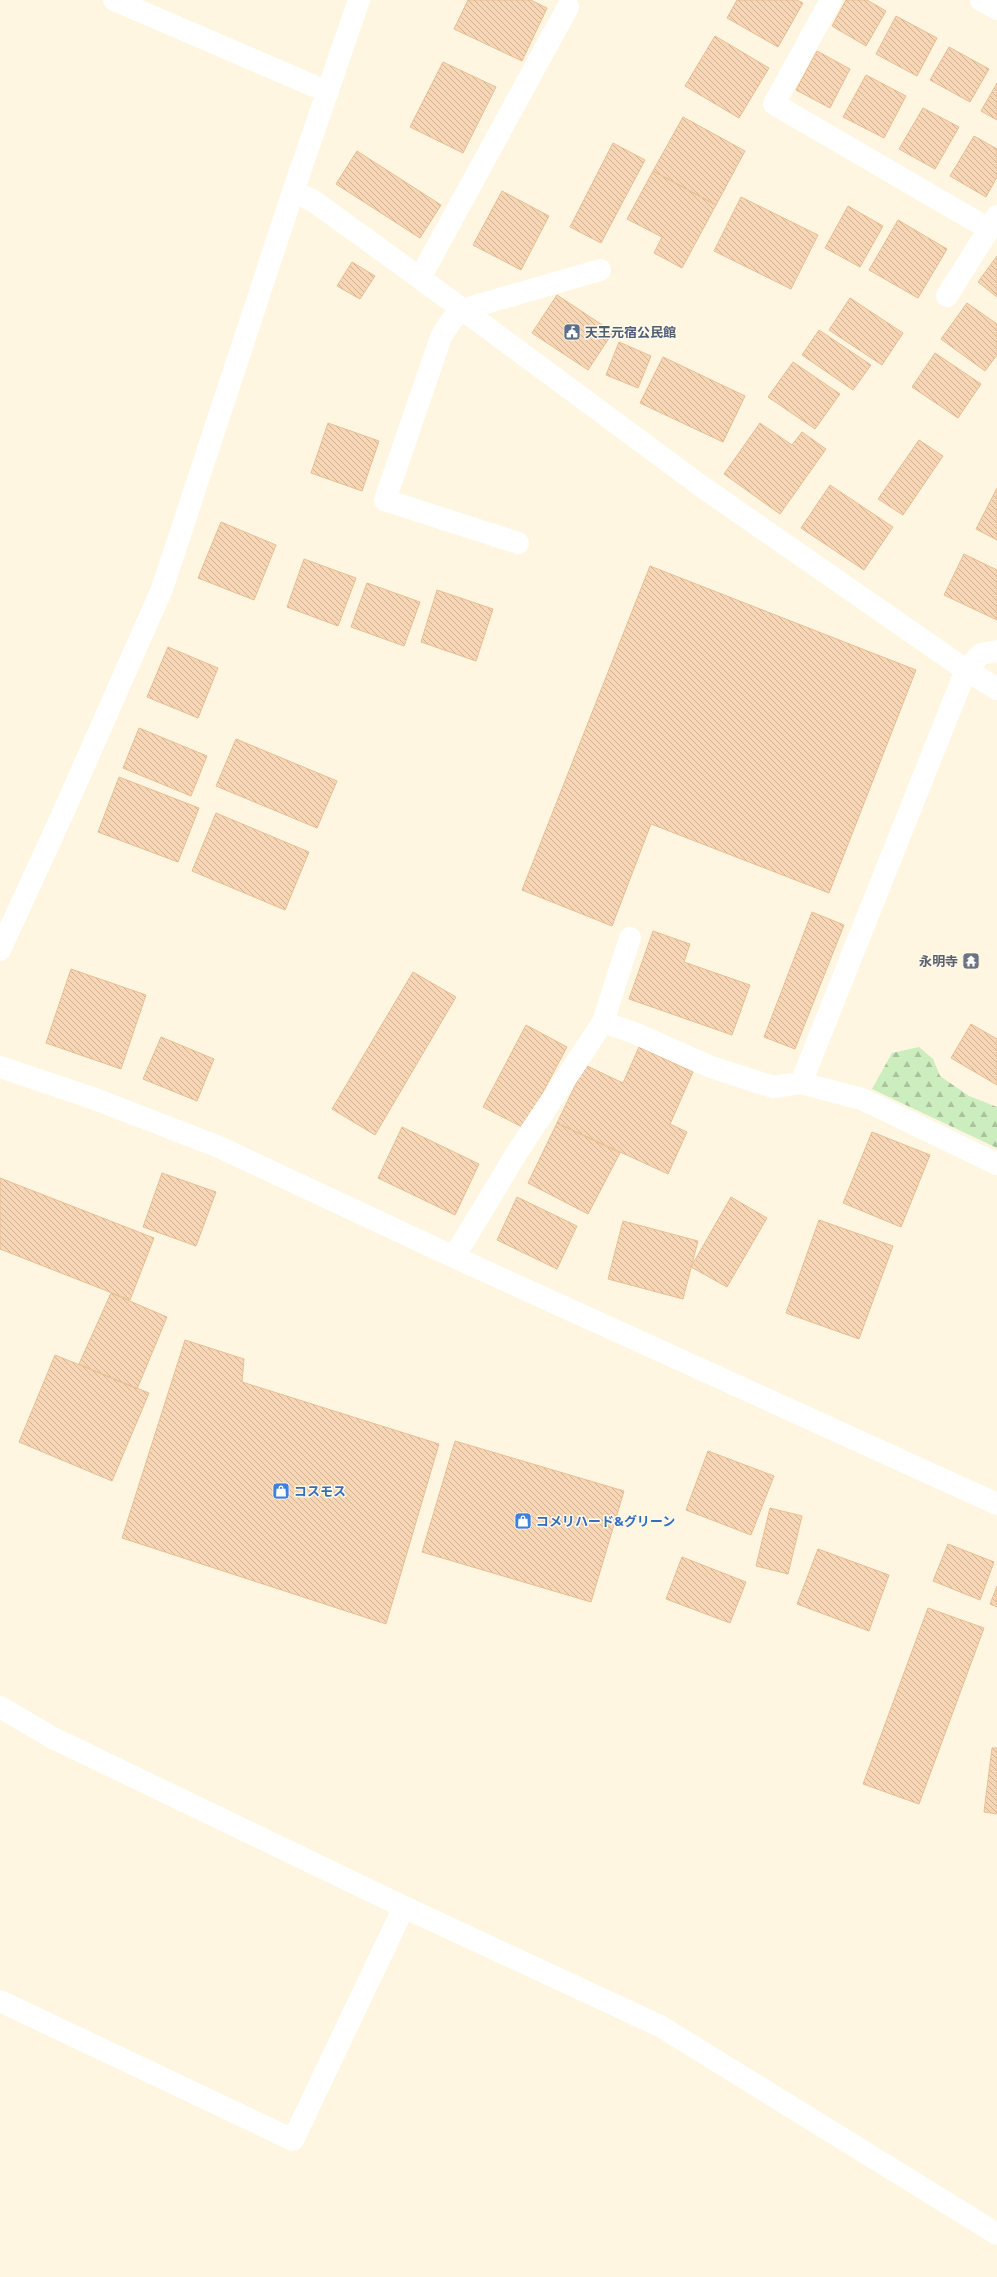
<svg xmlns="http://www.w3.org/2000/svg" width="997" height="2277" font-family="'Fira Sans','Noto Sans JP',sans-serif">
<defs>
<pattern id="forest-firs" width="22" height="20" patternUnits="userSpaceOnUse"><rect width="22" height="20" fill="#ccedbe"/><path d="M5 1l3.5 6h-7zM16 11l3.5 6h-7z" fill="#aac39c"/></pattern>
<pattern id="building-back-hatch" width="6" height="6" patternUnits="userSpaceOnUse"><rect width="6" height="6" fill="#f6d6b5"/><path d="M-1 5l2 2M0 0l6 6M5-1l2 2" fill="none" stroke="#ccb195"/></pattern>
</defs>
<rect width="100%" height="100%" fill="#fef6e0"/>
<path fill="url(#forest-firs)" d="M919,1047l14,12 7,17 29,20 28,11v41l-125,-59 20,-36z"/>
<path fill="url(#building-back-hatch)" stroke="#eabe94" d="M468,0h63l16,8 -25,53 -68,-32z
M737,0h60l6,3 -25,44 -51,-29z
M846,0h21l19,11 -20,35 -34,-20z
M896,16l41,22 -20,38 -41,-22z
M715,36l54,32 -30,50 -54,-32z
M949,47l40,22 -19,33 -40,-22z
M817,51l33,18 -20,39 -34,-18z
M443,62l53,25 -33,66 -53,-26z
M866,75l40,21 -22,42 -41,-21z
M997,83v37l-16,-9z
M923,108l36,19 -24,42 -36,-20z
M683,117l62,34 -29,54 -63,-34z
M974,136l23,13v28l-11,20 -36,-21z
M613,143l32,17 -44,83 -31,-16z
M357,151l84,54 -21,33 -84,-54z
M653,171l63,34 -34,63 -28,-15 8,-16 -35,-18z
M502,191l47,25 -28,54 -48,-25z
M741,197l77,38 -27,54 -77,-38z
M848,206l35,20 -23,41 -35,-19z
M898,220l49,29 -29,49 -49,-28z
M997,256v41l-19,-15z
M352,262l23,14 -15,23 -23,-13z
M557,295l56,37 -25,38 -56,-37z
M850,298l53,35 -21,32 -53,-35z
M967,303l30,21v31l-12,16 -44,-32z
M819,330l52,35 -18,25 -51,-35z
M619,342l32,14 -13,32 -32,-13z
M935,353l46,31 -23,34 -46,-31z
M663,357l82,39 -22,46 -83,-39z
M793,362l47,32 -25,35 -47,-32z
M328,423l51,18 -17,50 -51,-18z
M760,423l32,22 10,-13 24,17 -46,65 -56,-40z
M919,440l24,16 -40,59 -25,-16z
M830,485l63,42 -29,43 -63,-42z
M997,488v52l-21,-11z
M221,522l55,23 -22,55 -56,-22z
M964,554l33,16v50l-53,-25z
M304,559l52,19 -18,48 -51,-19z
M650,566l266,104 -87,223 -178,-69 -39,102 -90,-36z
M367,583l53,19 -16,44 -53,-19z
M437,590l56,19 -17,52 -55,-19z
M168,647l50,21 -20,50 -51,-21z
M139,728l68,28 -16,40 -68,-28z
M236,739l101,42 -20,47 -101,-42z
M119,777l80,31 -21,54 -80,-30z
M216,813l93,39 -24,58 -93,-39z
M812,912l32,13 -49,124 -31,-12z
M653,931l37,13 -6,18 66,23 -18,50 -103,-36z
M71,969l75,26 -25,74 -75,-26z
M413,972l43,25 -81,138 -43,-26z
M971,1024l26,15v46l-46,-27z
M526,1025l41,22 -43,81 -41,-21z
M161,1037l53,22 -17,42 -54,-22z
M639,1047l54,25 -23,52 17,8 -19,42 -111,-51 28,-58 38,18z
M557,1123l63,30 -32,61 -60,-31z
M402,1127l77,37 -24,51 -77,-37z
M872,1132l58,23 -29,72 -58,-24z
M162,1173l54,19 -20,54 -53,-19z
M0,1178l154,60 -24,62 -130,-51z
M517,1197l60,29 -20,43 -60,-29z
M731,1197l36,21 -40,69 -36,-20z
M819,1220l74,26 -34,93 -73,-26z
M623,1221l75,20 -15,58 -75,-20z
M111,1293l56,24 -30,72 -58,-25z
M185,1340l59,19 -2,23 197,62 -53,180 -264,-86z
M55,1355l94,38 -37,88 -93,-39z
M455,1441l169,50 -33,111 -169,-50z
M708,1451l66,25 -23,59 -65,-25z
M770,1508l32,8 -14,58 -32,-8z
M948,1544l46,18 -14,38 -47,-19z
M818,1549l71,26 -20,56 -72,-27z
M682,1557l64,25 -16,41 -64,-24z
M997,1586v21l-7,-3z
M928,1608l56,20 -65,176 -56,-20z
M992,1748h5v66l-13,-2z"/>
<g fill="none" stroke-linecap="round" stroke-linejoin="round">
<path stroke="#fff" stroke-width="22" d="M114,0l214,92
M831,0l-57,104 215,125 8,-13
M981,0l16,9
M293,192l19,8 108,78 281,208 265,184 31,19
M420,278l148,-271
M947,296l42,-67
M518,543l-133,-43 56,-163 10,-16 10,-11 139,-40
M0,950l64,-139 98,-222 131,-397 66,-192
M603,1022l34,12 74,33 62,20 28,-4 61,16 135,65
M0,1067l95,32 124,48 235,110 543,247
M801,1083l165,-413 15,-16 16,-3
M454,1257l64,-106 85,-129 27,-84
M0,1707l53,31 351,169 256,119 337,208
M0,2001l293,139 111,-233"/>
</g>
<defs>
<g id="civic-square" transform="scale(0.9)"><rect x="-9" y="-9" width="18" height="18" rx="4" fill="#5c6f8a" stroke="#fff9e9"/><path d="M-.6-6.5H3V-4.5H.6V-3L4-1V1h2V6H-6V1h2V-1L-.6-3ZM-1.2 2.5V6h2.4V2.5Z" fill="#fff"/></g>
<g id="temple-square" transform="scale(0.9)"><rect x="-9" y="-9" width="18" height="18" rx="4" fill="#6b7280" stroke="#fff9e9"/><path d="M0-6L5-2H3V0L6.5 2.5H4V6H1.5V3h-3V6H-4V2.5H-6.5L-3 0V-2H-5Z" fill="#fff"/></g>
<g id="shop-square" transform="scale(0.9)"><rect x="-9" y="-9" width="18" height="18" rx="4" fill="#3f7fe0" stroke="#fff9e9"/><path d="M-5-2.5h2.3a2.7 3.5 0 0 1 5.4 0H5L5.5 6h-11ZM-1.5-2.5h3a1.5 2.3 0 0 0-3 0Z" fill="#fff"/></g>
</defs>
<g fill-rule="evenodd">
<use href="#civic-square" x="572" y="332"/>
<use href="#temple-square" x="971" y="961"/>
<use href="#shop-square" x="281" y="1491"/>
<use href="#shop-square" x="523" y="1521"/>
</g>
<g text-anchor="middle" stroke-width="3" stroke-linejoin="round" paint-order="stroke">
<g font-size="13" font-weight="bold" fill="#4e5e75" stroke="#fff9e9" text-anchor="start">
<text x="585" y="337">天王元宿公民館</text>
</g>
<g font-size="13" font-weight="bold" fill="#5b616d" stroke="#fff9e9" text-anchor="end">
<text x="958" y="966">永明寺</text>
</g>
<g font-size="13" font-weight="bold" fill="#366cbe" stroke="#fff9e9" text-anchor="start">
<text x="294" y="1496">コスモス</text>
<text x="536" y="1526">コメリハード&amp;グリーン</text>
</g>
</g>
</svg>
